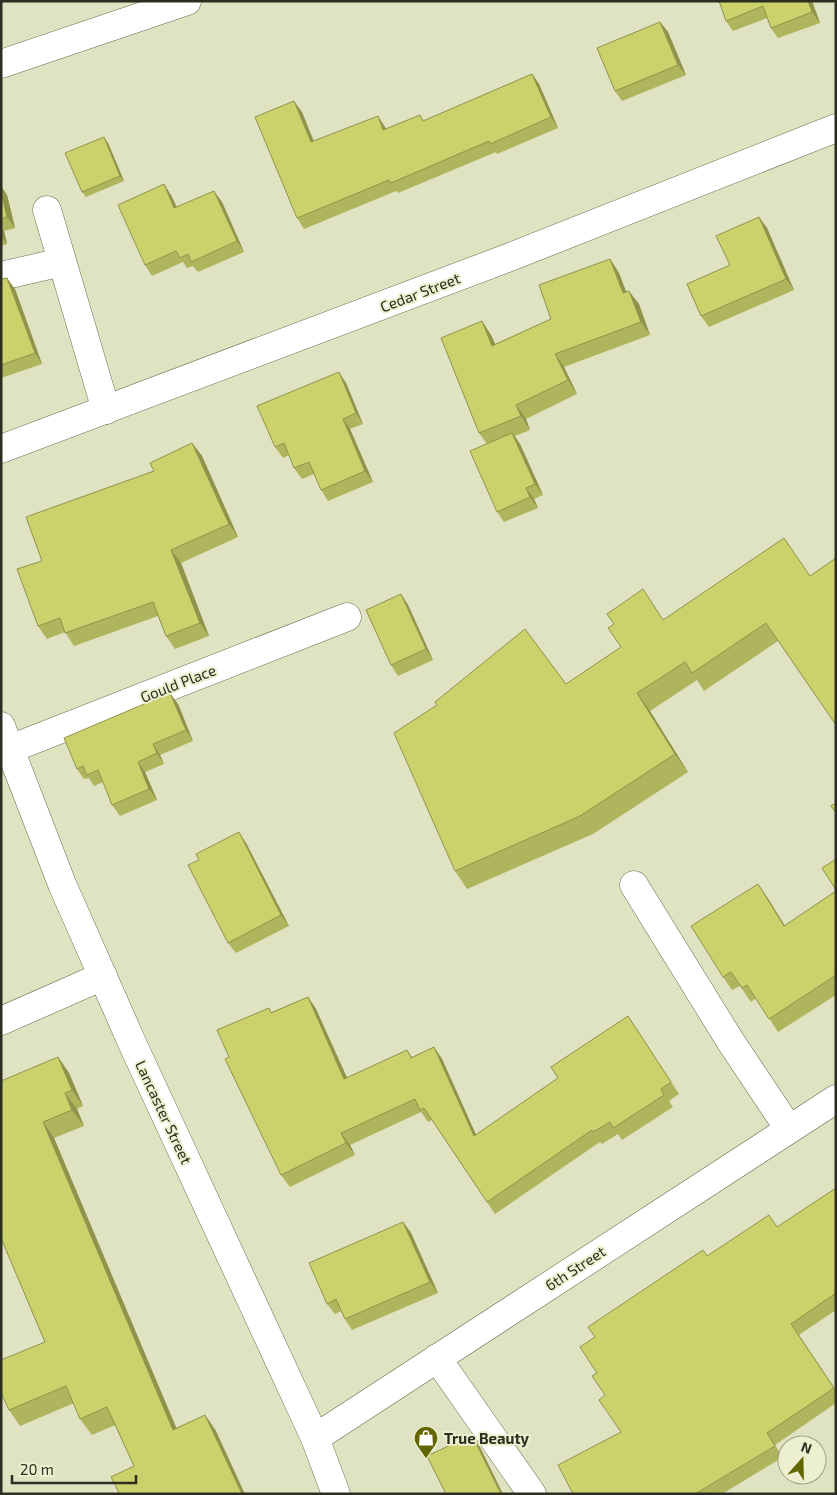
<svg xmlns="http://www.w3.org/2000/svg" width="837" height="1495" font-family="'Exo 2',sans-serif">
	<rect width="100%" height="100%" fill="#dfe3c2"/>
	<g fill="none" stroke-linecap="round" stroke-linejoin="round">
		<defs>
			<g id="minor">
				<polyline points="1,64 187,1"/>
				<polyline points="47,210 106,410"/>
				<polyline points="1,276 62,262"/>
				<polyline points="1,449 505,259 836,128"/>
				<polyline points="10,749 347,617"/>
				<polyline points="634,885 729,1039 789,1129"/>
				<polyline points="1,1021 103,976"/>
				<polyline points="437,1358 532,1494"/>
				<polyline points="315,1438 836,1099"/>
			</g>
			<polyline id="major" points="1,726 62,884 133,1045 315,1438 336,1494"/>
		</defs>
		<!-- minor casing -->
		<use href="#minor" stroke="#696c4e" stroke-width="29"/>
		<!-- major casing -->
		<use href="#major" stroke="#696c4e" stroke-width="29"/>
		<!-- minor -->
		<use href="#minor" stroke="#fff" stroke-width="28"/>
		<!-- major -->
		<use href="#major" stroke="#fff" stroke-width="28"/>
	</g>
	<!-- wall -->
	<g fill="#afb55c">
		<polygon points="719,1 812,1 820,23 778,38 771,28 767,18 733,31 726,21"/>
		<polygon points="660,22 668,32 686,75 622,101 615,91"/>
		<polygon points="532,74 539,84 558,128 497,154 496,152 398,193 396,191 304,229 297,218 302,112 314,141 385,127 386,129 424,121"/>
		<polygon points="108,143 124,181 86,197 82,192"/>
		<polygon points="1,186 7,195 15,228 4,231 7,244 1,246"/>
		<polygon points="171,195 177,207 222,202 244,252 198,272 193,266 187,268 183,262 152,276 145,265"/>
		<polygon points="759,217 767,228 794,290 709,327 701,316 730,265"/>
		<polygon points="610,259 619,273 626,292 639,304 650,335 564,367 577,394 526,419 530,430 515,436 520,444 543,495 534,499 538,508 504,522 497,512 487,444 479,433 482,321 491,335 495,344 551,319"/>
		<polygon points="1,279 15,289 42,364 1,378"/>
		<polygon points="346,383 363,424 350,429 373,482 328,501 321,490 314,474 302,479 294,468 289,455 283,458 275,447"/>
		<polygon points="192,443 202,456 238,537 181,563 209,636 175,649 166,636 158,616 74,646 65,632 47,639 38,626 42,561 154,471"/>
		<polygon points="836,558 836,725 778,641 704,691 697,680 650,711 688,772 593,834 467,889 455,871 437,705 566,684 664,620 810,576"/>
		<polygon points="401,594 408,605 433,660 398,676 391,665"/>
		<polygon points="178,704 193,741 160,755 164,764 145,772 157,800 120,816 112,805 103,782 94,786 89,778 84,779 77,769"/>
		<polygon points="246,843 289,926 236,953 228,943 199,860"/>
		<polygon points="836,891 836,995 778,1032 756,998 751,1002 740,986 732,990 723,977 767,897 785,926"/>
		<polygon points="308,997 316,1009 347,1078 407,1050 412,1057 434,1047 442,1059 476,1135 558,1078 628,1016 679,1094 669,1101 673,1107 622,1140 618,1134 602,1144 600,1142 495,1214 432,1120 428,1122 421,1112 350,1145 355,1155 290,1187 281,1175 229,1057 272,1012"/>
		<polygon points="58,1057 69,1073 83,1106 77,1109 84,1126 54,1138 176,1428 205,1415 216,1431 119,1493 134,1466 115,1425 92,1435 80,1419 74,1403 20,1426 9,1410 45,1342 1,1238"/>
		<polygon points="836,1188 836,1310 799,1335 836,1390 836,1403 775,1445 783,1457 722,1494 573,1494 621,1432 597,1373 595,1337 707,1256 778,1227"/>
		<polygon points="403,1222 411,1233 438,1293 352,1330 345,1319 341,1311 335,1314 327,1304"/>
	</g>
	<!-- shaded-wall -->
	<g fill="#8f934b">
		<polygon points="808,1 812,1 820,23 812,12"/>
		<polygon points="660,22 668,32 686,75 678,65"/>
		<polygon points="532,74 539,84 558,128 551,117"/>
		<polygon points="294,101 302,112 318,153 311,142"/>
		<polygon points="378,116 385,127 391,141 383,130"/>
		<polygon points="104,137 108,143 124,181 120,176"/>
		<polygon points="164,184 171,195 182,219 174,208"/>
		<polygon points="1,186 7,195 15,228 7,217 1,191"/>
		<polygon points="214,191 222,202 244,252 237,241"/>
		<polygon points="759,217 767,228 794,290 786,279"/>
		<polygon points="1,227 4,231 7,244 1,236"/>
		<polygon points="610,259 619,273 632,307 623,293"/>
		<polygon points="7,278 15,289 42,364 35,353"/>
		<polygon points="629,291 639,304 650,335 641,322"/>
		<polygon points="482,321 491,335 502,359 492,346"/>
		<polygon points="555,354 564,367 577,394 568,380"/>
		<polygon points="339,372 346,383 363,424 356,413"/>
		<polygon points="516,405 526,419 530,430 521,416"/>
		<polygon points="343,419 350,429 373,482 365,471"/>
		<polygon points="512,433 520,444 543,495 535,484"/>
		<polygon points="192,443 202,456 238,537 229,524"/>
		<polygon points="526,488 534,499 538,508 530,497"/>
		<polygon points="171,550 181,563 209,636 200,623"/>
		<polygon points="401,594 408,605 433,660 426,649"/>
		<polygon points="170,693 178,704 193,741 186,730"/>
		<polygon points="637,693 650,711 688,772 675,754"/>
		<polygon points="153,744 160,755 164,764 157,753"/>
		<polygon points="138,762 145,772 157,800 149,789"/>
		<polygon points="239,832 246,843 289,926 281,915"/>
		<polygon points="758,884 767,897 793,939 784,926"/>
		<polygon points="308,997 316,1009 353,1091 344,1079"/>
		<polygon points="434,1047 442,1059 482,1148 474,1136"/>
		<polygon points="58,1057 69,1073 83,1106 72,1090"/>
		<polygon points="65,1093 77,1109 84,1126 72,1110"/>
		<polygon points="43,1122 54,1138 184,1446 173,1430"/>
		<polygon points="341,1133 350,1145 355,1155 346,1143"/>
		<polygon points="403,1222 411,1233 438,1293 430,1282"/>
		<polygon points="205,1415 216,1431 245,1494 242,1494"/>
		<polygon points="472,1435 479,1445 503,1494 501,1494"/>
	</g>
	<!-- building -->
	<g fill="#ccd26b" stroke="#8f934b">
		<polygon points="719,1 808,1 812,12 771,28 763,6 726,21"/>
		<polygon points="660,22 678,65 615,91 597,48"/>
		<polygon points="532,74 551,117 490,144 489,141 391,183 389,180 297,218 255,117 294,101 311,142 378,116 383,130 420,115 423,121"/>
		<polygon points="104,137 120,176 82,192 65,153"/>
		<polygon points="164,184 174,208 214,191 237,241 191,262 188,254 180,258 176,251 145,265 118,205"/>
		<polygon points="1,191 7,217 1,219"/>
		<polygon points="759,217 786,279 701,316 687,284 730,265 716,236"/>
		<polygon points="610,259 623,293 629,291 641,322 555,354 568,380 516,405 521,416 479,433 441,338 482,321 492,346 551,319 539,285"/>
		<polygon points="7,278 35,353 1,365 1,279"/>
		<polygon points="339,372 356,413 343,419 365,471 321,490 309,462 294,468 284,443 275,447 257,406"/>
		<polygon points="512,433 535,484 526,488 530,497 497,512 470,451"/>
		<polygon points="192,443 229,524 171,550 200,623 166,636 153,602 65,633 60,618 38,626 17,569 42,561 26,517 154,471 150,463"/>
		<polygon points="784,538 810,576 836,558 836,614 835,615 836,616 836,725 766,623 692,673 685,662 637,693 675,754 580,816 455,871 394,733 437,705 435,702 525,629 566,684 621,647 608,628 614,624 607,614 643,589 663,620"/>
		<polygon points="401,594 426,649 391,665 366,610"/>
		<polygon points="170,693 186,730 153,744 157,753 138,762 149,789 112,805 98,770 87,775 83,766 77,769 64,738"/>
		<polygon points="836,803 836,813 831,806"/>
		<polygon points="239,832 281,915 228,943 188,865 199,860 196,854"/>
		<polygon points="836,859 836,890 822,868"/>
		<polygon points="758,884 784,926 836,891 836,975 769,1019 747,985 742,988 731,972 723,977 691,926"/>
		<polygon points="308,997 344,1079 407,1050 411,1058 434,1047 474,1136 558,1078 551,1067 628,1016 671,1082 661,1089 664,1095 613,1128 610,1122 593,1132 592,1130 487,1202 424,1108 420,1110 415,1099 341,1133 346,1143 281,1175 225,1059 229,1057 217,1030 269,1008 271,1013"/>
		<polygon points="58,1057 72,1090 65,1093 72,1110 43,1122 173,1430 205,1415 242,1494 117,1494 119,1493 111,1477 134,1466 107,1407 80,1419 66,1386 9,1410 1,1393 1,1360 45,1342 1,1238 1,1081"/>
		<polygon points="836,1188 836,1293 791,1324 834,1388 767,1433 775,1446 695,1494 573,1494 558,1465 621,1432 599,1400 605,1395 592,1376 597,1373 580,1347 595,1337 588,1327 703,1250 707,1256 769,1215 777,1227"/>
		<polygon points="403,1222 430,1282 345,1319 336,1299 327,1304 309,1263"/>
		<polygon points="472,1435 501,1494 446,1494 427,1456"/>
	</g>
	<!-- icons -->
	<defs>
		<symbol id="shop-pin" viewBox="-11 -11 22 30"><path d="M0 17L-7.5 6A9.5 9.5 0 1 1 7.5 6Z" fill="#626500" stroke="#edf0cf"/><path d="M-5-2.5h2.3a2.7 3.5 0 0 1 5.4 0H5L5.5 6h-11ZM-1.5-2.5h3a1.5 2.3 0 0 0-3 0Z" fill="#fff"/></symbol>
	</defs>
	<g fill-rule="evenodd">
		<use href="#shop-pin" x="412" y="1424" width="28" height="38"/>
	</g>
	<g text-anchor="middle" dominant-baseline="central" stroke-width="4" stroke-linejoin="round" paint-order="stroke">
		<!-- street labels -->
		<g font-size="15" fill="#2d2e21" stroke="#edf0cf">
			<text transform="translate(420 292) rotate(-21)">Cedar Street</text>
			<text transform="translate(178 683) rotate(-21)">Gould Place</text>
			<text transform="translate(164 1112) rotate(65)">Lancaster Street</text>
			<text transform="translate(575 1268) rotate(-33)">6th Street</text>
		</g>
		<!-- poi labels -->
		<g font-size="15" font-weight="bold" fill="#2d2e21" stroke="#edf0cf" text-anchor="start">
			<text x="444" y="1438">True Beauty</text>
		</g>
	</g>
	<!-- border -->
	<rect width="837" height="1495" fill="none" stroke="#2d2e21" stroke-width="5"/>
	<!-- north arrow -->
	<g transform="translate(802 1460) rotate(20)"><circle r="24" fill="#edf0cf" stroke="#a0a289"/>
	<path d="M0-4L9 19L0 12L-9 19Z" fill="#626500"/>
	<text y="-8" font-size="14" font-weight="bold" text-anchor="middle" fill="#2d2e21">N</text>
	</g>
	<!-- scale -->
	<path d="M12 1475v8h124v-8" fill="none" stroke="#2d2e21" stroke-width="2.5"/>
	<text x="20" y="1475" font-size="15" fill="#2d2e21" stroke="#edf0cf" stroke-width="4" paint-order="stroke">20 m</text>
</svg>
